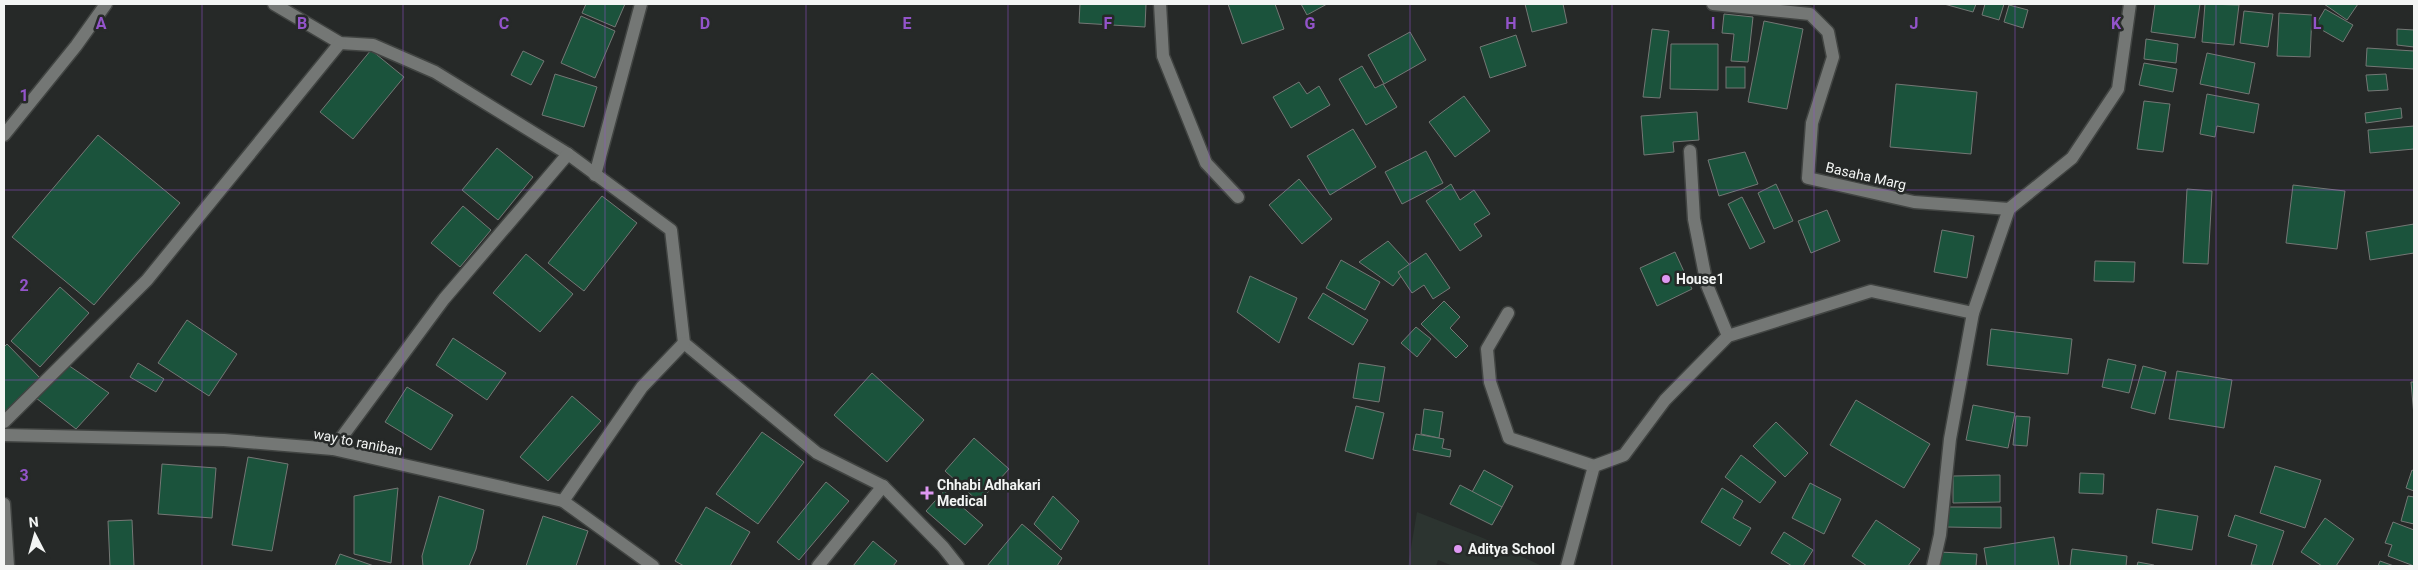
<svg xmlns="http://www.w3.org/2000/svg" width="2418" height="570" font-family="Roboto,sans-serif">
	<rect width="100%" height="100%" fill="#262928"/>
	<!-- built -->
	<polygon fill="#2c3430" points="1417,512 1483,538 1542,566 1453,566 1438,560 1436,566 1408,566"/>
	<!-- building -->
	<g fill="#1b533c" stroke="#747775">
		<polygon points="586,4 625,4 615,27 582,13"/>
		<polygon points="1080,4 1146,4 1145,27 1079,23"/>
		<polygon points="1228,4 1275,4 1284,29 1242,44"/>
		<polygon points="1301,4 1327,4 1307,15"/>
		<polygon points="1525,4 1563,4 1567,23 1532,32"/>
		<polygon points="1944,4 1976,4 1973,12"/>
		<polygon points="1985,4 2004,4 1999,20 1982,15"/>
		<polygon points="2155,4 2200,4 2195,38 2151,32"/>
		<polygon points="2205,4 2239,5 2234,45 2202,42"/>
		<polygon points="2324,4 2358,4 2347,20"/>
		<polygon points="2009,5 2028,10 2023,28 2004,22"/>
		<polygon points="2325,9 2353,25 2343,42 2315,26"/>
		<polygon points="2244,11 2273,14 2268,47 2240,43"/>
		<polygon points="2279,13 2312,15 2310,57 2277,56"/>
		<polygon points="1724,14 1753,17 1748,62 1731,61 1734,34 1722,33"/>
		<polygon points="581,16 615,31 595,78 561,63"/>
		<polygon points="1764,21 1803,29 1787,109 1748,102"/>
		<polygon points="1652,29 1669,31 1660,98 1643,97"/>
		<polygon points="2397,29 2414,30 2414,47 2397,45"/>
		<polygon points="1410,32 1426,60 1384,84 1368,55"/>
		<polygon points="1516,35 1526,66 1490,78 1480,47"/>
		<polygon points="2146,39 2178,44 2176,63 2144,59"/>
		<polygon points="1671,44 1718,44 1718,90 1670,89"/>
		<polygon points="2367,48 2414,51 2414,69 2366,66"/>
		<polygon points="371,50 404,77 353,139 320,112"/>
		<polygon points="523,51 544,61 531,85 511,75"/>
		<polygon points="2207,53 2255,63 2249,94 2200,84"/>
		<polygon points="2144,63 2177,69 2173,92 2139,85"/>
		<polygon points="1362,66 1375,88 1383,84 1397,107 1366,125 1339,79"/>
		<rect x="1726" y="67" width="19" height="21"/>
		<polygon points="555,74 597,87 584,127 542,115"/>
		<polygon points="2386,74 2388,90 2368,91 2366,75"/>
		<polygon points="1299,82 1307,94 1319,86 1330,105 1291,128 1273,97"/>
		<polygon points="1896,84 1977,92 1971,154 1890,147"/>
		<polygon points="2207,94 2259,104 2254,133 2217,126 2215,137 2200,134"/>
		<polygon points="1464,96 1490,131 1455,157 1429,122"/>
		<polygon points="2144,101 2170,104 2163,152 2137,149"/>
		<polygon points="2401,108 2402,118 2366,123 2365,113"/>
		<polygon points="1697,112 1699,140 1673,142 1674,152 1644,155 1641,116"/>
		<polygon points="2414,126 2414,149 2370,153 2368,130"/>
		<polygon points="1353,129 1376,167 1330,195 1307,156"/>
		<polygon points="98,135 180,203 94,305 12,237"/>
		<polygon points="497,148 533,177 498,220 462,190"/>
		<polygon points="1426,151 1443,183 1402,204 1385,172"/>
		<polygon points="1745,152 1758,184 1719,196 1708,160"/>
		<polygon points="1299,179 1332,219 1302,244 1269,205"/>
		<polygon points="1451,184 1460,200 1474,190 1490,214 1474,224 1482,236 1460,251 1426,201"/>
		<polygon points="1776,184 1793,221 1774,229 1758,193"/>
		<polygon points="2293,185 2345,191 2337,249 2286,243"/>
		<polygon points="2187,189 2212,191 2208,264 2183,263"/>
		<polygon points="602,196 637,223 584,291 548,263"/>
		<polygon points="1742,197 1765,242 1750,249 1728,204"/>
		<polygon points="463,206 491,230 460,267 431,243"/>
		<polygon points="1827,210 1840,241 1811,253 1798,221"/>
		<polygon points="2414,224 2414,253 2370,260 2366,232"/>
		<polygon points="1942,230 1974,236 1967,278 1934,272"/>
		<polygon points="1388,241 1410,265 1393,286 1359,262"/>
		<polygon points="1675,252 1692,289 1657,306 1640,268"/>
		<polygon points="1426,253 1450,288 1433,299 1424,285 1412,293 1398,272"/>
		<polygon points="526,254 573,294 540,332 493,293"/>
		<polygon points="1341,260 1380,282 1365,310 1326,288"/>
		<polygon points="2095,261 2135,262 2134,282 2094,281"/>
		<polygon points="1250,276 1297,298 1279,343 1237,312"/>
		<polygon points="60,287 89,313 40,367 11,341"/>
		<polygon points="1323,293 1368,320 1353,345 1308,318"/>
		<polygon points="1444,301 1460,317 1450,328 1468,346 1456,358 1421,324"/>
		<polygon points="187,320 237,354 209,396 158,363"/>
		<polygon points="1416,327 1431,339 1417,357 1401,343"/>
		<polygon points="1991,329 2072,339 2068,374 1987,365"/>
		<polygon points="453,338 506,373 487,400 436,365"/>
		<polygon points="7,344 41,379 4,416 4,347"/>
		<polygon points="2108,359 2136,365 2129,393 2102,387"/>
		<polygon points="138,363 164,379 156,392 130,377"/>
		<polygon points="1359,363 1385,367 1379,402 1353,398"/>
		<polygon points="68,365 109,393 76,429 36,398"/>
		<polygon points="2143,366 2166,372 2155,414 2131,408"/>
		<polygon points="2177,371 2232,380 2224,428 2169,419"/>
		<polygon points="872,373 924,420 887,462 834,415"/>
		<polygon points="2411,382 2414,382 2414,416"/>
		<polygon points="407,387 453,415 431,450 385,422"/>
		<polygon points="572,396 601,421 548,481 520,457"/>
		<polygon points="1856,400 1930,444 1904,488 1830,445"/>
		<polygon points="1973,405 2015,413 2008,448 1966,440"/>
		<polygon points="1356,406 1384,413 1373,459 1345,451"/>
		<polygon points="1424,409 1443,412 1439,438 1421,434"/>
		<polygon points="2016,416 2030,417 2027,446 2013,445"/>
		<polygon points="1776,422 1808,453 1785,477 1753,446"/>
		<polygon points="762,432 804,462 758,524 716,494"/>
		<polygon points="1416,434 1444,439 1442,448 1451,450 1450,457 1413,450"/>
		<polygon points="974,438 1009,469 979,502 945,471"/>
		<polygon points="1741,455 1776,482 1760,503 1725,477"/>
		<polygon points="248,457 288,464 272,551 232,545"/>
		<polygon points="162,464 216,468 212,518 158,514"/>
		<polygon points="2275,466 2321,480 2305,528 2260,513"/>
		<polygon points="1484,470 1513,486 1502,507 1472,492"/>
		<polygon points="2412,470 2414,471 2414,491 2406,488"/>
		<polygon points="2080,473 2104,474 2103,494 2079,493"/>
		<polygon points="2000,475 2000,502 1953,503 1953,476"/>
		<polygon points="826,482 849,501 799,560 777,542"/>
		<polygon points="1810,483 1841,499 1824,534 1792,518"/>
		<polygon points="1460,485 1502,507 1492,525 1450,504"/>
		<polygon points="398,488 391,563 354,554 354,496"/>
		<polygon points="1722,488 1743,501 1733,518 1751,528 1740,546 1701,522"/>
		<polygon points="944,491 983,525 965,545 926,511"/>
		<polygon points="439,496 484,510 476,549 469,566 423,566 422,556"/>
		<polygon points="1053,496 1079,521 1061,550 1034,524"/>
		<polygon points="2408,496 2414,497 2414,524 2401,521"/>
		<polygon points="706,507 750,532 730,566 684,566 675,561"/>
		<polygon points="1947,507 2001,507 2001,528 1946,527"/>
		<polygon points="2157,509 2198,516 2192,550 2152,543"/>
		<polygon points="2235,515 2284,531 2272,566 2251,565 2257,545 2228,536"/>
		<polygon points="543,516 588,531 576,566 526,566"/>
		<polygon points="2325,518 2354,539 2336,566 2322,566 2301,552"/>
		<polygon points="132,520 134,566 110,566 108,521"/>
		<polygon points="1876,520 1920,549 1908,566 1867,566 1852,556"/>
		<polygon points="2393,522 2414,530 2414,566 2388,556 2392,545 2385,543"/>
		<polygon points="1022,524 1062,558 1057,566 987,566"/>
		<polygon points="1784,532 1813,550 1803,566 1792,566 1771,553"/>
		<polygon points="2054,537 2059,566 1987,566 1984,548"/>
		<polygon points="873,541 897,561 893,566 853,566"/>
		<polygon points="2072,549 2127,556 2126,566 2070,566"/>
		<polygon points="1940,552 1977,554 1976,566 1939,566"/>
		<polygon points="340,554 374,566 335,566"/>
		<polygon points="2380,561 2394,566 2378,566"/>
		<polygon points="2138,562 2154,565 2154,566 2137,566"/>
	</g>
	<g fill="none" stroke-linecap="round" stroke-linejoin="round">
		<defs>
			<g id="minor">
				<polyline points="274,4 340,43 373,45 435,72 568,154 671,230 684,343 817,453 883,486 943,547 958,566"/>
				<polyline points="1160,4 1163,56 1206,163 1238,197"/>
				<polyline points="1713,4 1810,14 1828,32 1833,57 1812,123 1808,178 1914,202 2009,209"/>
				<polyline points="4,135 76,46 106,4"/>
				<polyline points="1690,151 1694,219 1707,285 1728,336"/>
				<polyline points="595,175 641,4"/>
				<polyline points="1508,313 1487,349 1490,382 1509,438 1594,466 1567,566"/>
				<polyline points="4,422 147,280 340,43"/>
				<polyline points="4,435 224,440 333,449 563,501 653,566"/>
				<polyline points="333,449 444,299 568,154"/>
				<polyline points="1594,466 1624,455 1665,400 1728,336 1871,291 1973,313"/>
				<polyline points="563,501 642,387 684,343"/>
				<polyline points="4,504 8,566"/>
				<polyline points="818,566 883,486"/>
				<polyline points="1933,566 1940,535 1950,439 1973,313 2009,209 2072,158 2118,89 2130,4"/>
			</g>
		</defs>
		<!-- minor casing -->
		<use href="#minor" stroke="#414442" stroke-width="15"/>
		<!-- minor -->
		<use href="#minor" stroke="#747775" stroke-width="12"/>
	</g>
	<!-- grid -->
	<path fill="none" stroke="#9354ca" stroke-width="1" stroke-opacity="0.55" d="M202,4V566M403,4V566M605,4V566M806,4V566M1008,4V566M1209,4V566M1410,4V566M1612,4V566M1814,4V566M2015,4V566M2216,4V566M4,190H2414M4,380H2414"/>
	<!-- markers -->
	<g fill="#de98f2" stroke="#262928" stroke-width="2">
		<circle cx="1666" cy="279" r="5"/>
		<path d="M924.5 485.5h5v5h5v5h-5v5h-5v-5h-5v-5h5z"/>
		<circle cx="1458" cy="549" r="5"/>
	</g>
	<g text-anchor="middle" dominant-baseline="central" stroke-width="5" stroke-linejoin="round" paint-order="stroke">
		<!-- street labels -->
		<g font-size="14" fill="#f3f5f4" stroke="#262928">
			<text transform="translate(1866 176) rotate(13)">Basaha Marg</text>
			<text transform="translate(358 442) rotate(11)">way to raniban</text>
		</g>
		<!-- poi labels -->
		<g font-size="14" font-weight="bold" fill="#f3f5f4" stroke="#262928" text-anchor="start">
			<text x="1676" y="279">House1</text>
			<text x="937" y="485">Chhabi Adhakari<tspan x="937" dy="16">Medical</tspan></text>
			<text x="1468" y="549">Aditya School</text>
		</g>
	</g>
	<g font-size="16" text-anchor="middle" font-weight="bold" fill="#9354ca" stroke="#262928" stroke-width="5" stroke-linejoin="round" paint-order="stroke">
		<text x="101" y="29">A</text>
		<text x="302" y="29">B</text>
		<text x="504" y="29">C</text>
		<text x="705" y="29">D</text>
		<text x="907" y="29">E</text>
		<text x="1108" y="29">F</text>
		<text x="1310" y="29">G</text>
		<text x="1511" y="29">H</text>
		<text x="1713" y="29">I</text>
		<text x="1914" y="29">J</text>
		<text x="2116" y="29">K</text>
		<text x="2317" y="29">L</text>
		<text x="24" y="101">1</text>
		<text x="24" y="291">2</text>
		<text x="24" y="481">3</text>
	</g>
	<!-- border -->
	<rect width="2418" height="570" fill="none" stroke="#f3f5f4" stroke-width="10"/>
	<!-- north arrow -->
	<g transform="translate(35 535) rotate(354)" stroke="#262928" stroke-width="4" paint-order="stroke">
	<path d="M0-4L9 19L0 12L-9 19Z" fill="#f3f5f4"/>
	<text y="-8" font-size="14" font-weight="bold" text-anchor="middle" fill="#f3f5f4">N</text>
	</g>
</svg>
